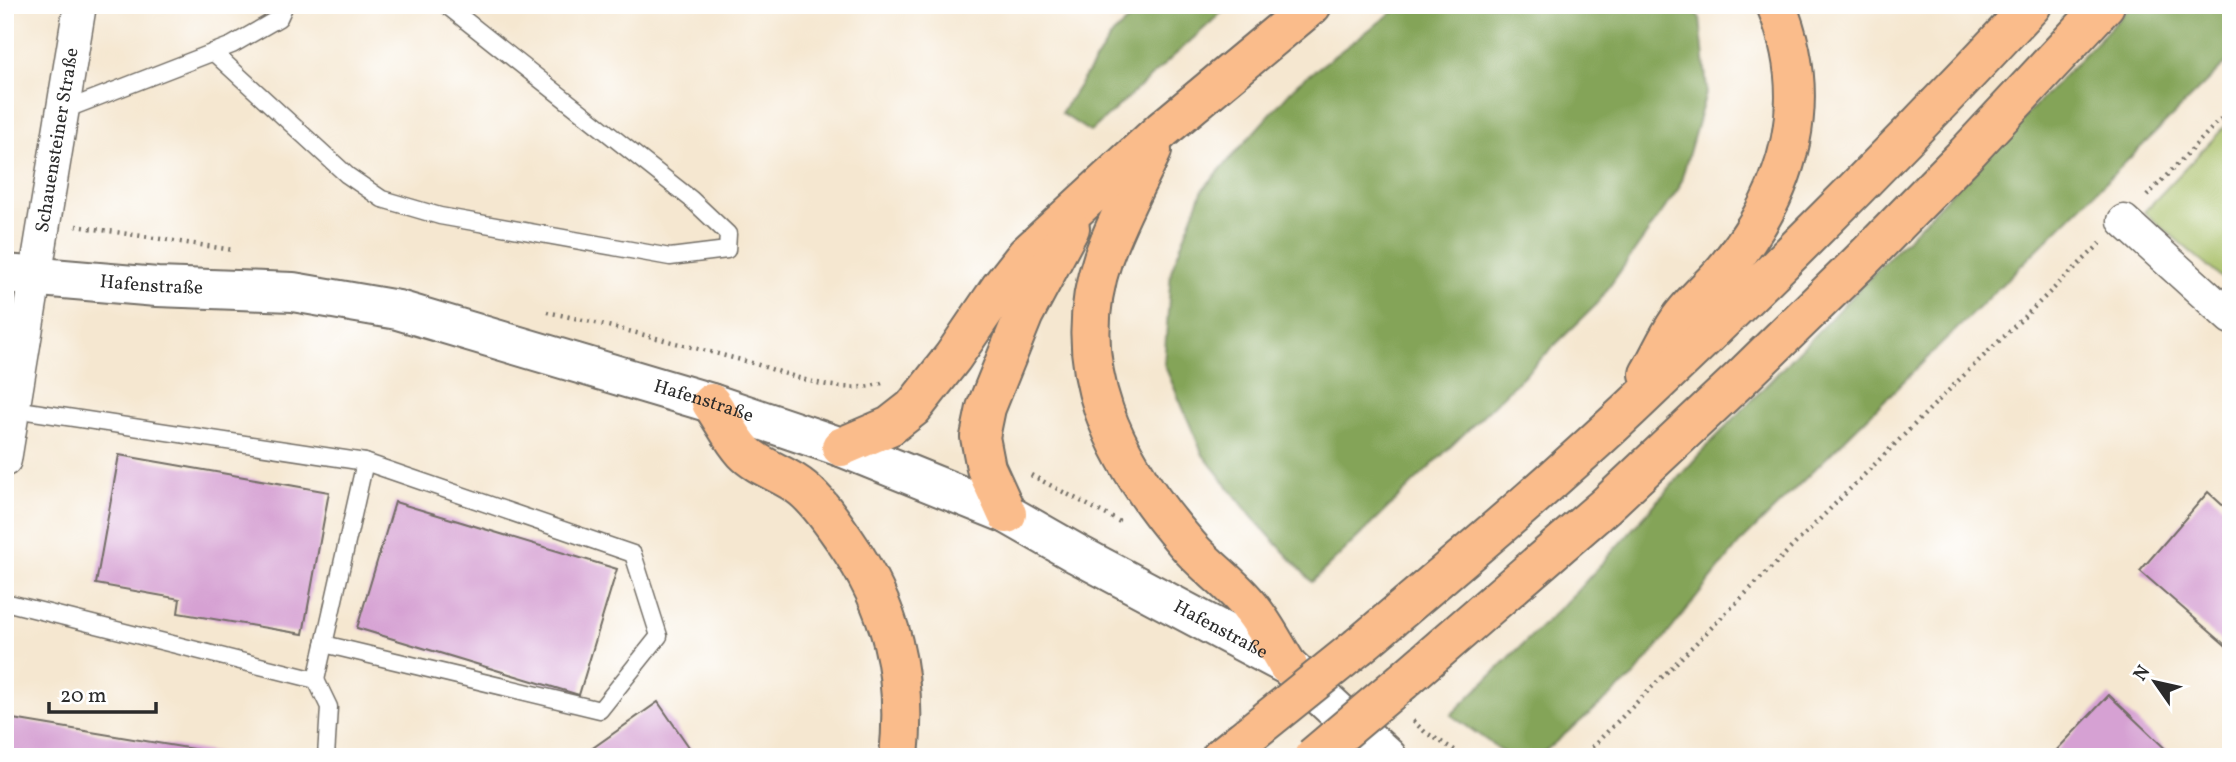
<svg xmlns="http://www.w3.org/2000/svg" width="2236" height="762" font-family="Vollkorn,serif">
	<rect width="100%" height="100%" fill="#fff"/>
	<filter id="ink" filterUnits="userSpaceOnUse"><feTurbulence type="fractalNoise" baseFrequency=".0143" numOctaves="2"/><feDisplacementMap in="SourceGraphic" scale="14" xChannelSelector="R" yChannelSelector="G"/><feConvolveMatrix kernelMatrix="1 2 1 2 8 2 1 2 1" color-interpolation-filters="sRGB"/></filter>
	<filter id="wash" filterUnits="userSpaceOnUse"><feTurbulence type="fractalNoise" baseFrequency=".00686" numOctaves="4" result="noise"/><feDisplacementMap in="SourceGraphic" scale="28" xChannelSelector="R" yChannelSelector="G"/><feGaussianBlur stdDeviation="1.57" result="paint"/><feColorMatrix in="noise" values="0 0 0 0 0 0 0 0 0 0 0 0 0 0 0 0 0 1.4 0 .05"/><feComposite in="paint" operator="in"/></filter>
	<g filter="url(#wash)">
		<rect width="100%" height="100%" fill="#f5e7d0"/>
		<!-- green -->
		<polygon fill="#a6bd63" stroke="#687447" stroke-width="2" points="2231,120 2231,286 2144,212"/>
		<!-- forest -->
		<g fill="#84a459" stroke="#586842" stroke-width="2">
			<polygon points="1146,5 1230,5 1090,132 1061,113 1113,34"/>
			<polygon points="1406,5 1686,5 1700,18 1707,90 1679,188 1597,304 1312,582 1253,518 1203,455 1164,364 1171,271 1203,189 1298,83 1394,11"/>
			<polygon points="2132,5 2231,5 2231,58 1739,544 1635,675 1538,757 1510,757 1451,715 1577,591 1697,457"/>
		</g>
		<g id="blocks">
			<!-- building -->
			<g fill="#d6a1d3">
				<polygon points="119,455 329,492 303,634 178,613 180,599 96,584"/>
				<polygon points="2208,492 2231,513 2231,650 2140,571"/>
				<polygon points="395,502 617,569 579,695 357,628"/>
				<polygon points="2109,695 2174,757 2050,757"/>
				<polygon points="658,702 696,757 580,757"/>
				<polygon points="13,719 230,755 230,757 6,757"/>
			</g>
		</g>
	</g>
	<g filter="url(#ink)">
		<use href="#blocks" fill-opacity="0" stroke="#726d65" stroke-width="2"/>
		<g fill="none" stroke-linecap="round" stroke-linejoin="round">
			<defs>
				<g id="service">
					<polyline points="213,52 347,175 382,199 440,216 670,257 727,250 728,234 691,199 446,5"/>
					<polyline points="62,111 232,45 279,18 285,5"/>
					<polyline points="5,602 316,680 365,462 14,409"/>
					<polyline points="324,644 600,710 659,636 633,554 365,462"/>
					<polyline points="316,680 329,707 326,757"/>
				</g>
				<g id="minor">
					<polyline points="2124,221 2231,318"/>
					<path id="s1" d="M5,460L80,5"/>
				</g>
				<g id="tertiary">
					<path id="s2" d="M5,274L157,287L293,292L398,310L711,403L841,447L1007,514L1077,554L1288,666L1387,757"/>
				</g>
				<g id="trunk">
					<path d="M1152,151C1135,186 1116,221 1103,258C1066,368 1115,461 1187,544C1206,567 1233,584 1251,608C1265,625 1276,647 1288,666"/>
					<path d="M1649,374C1659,357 1667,338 1678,322C1692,301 1713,285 1728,266C1791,188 1815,99 1776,5"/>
					<path d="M711,403C722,418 731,438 744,452C759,468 786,474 803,489C819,502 832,522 844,539C892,608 908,673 899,757"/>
					<polyline points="841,447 890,426 913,408 953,357 1000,288 1026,255 1162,130 1312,5"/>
					<polyline points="1007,514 986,468 980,437 986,408 1024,314 1070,228"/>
					<path d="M1359,646C1451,568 1543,491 1630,409C1768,279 1903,144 2032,5"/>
					<polyline points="1403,681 1605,506 1740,379 1860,262 1966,154 2105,5"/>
					<polyline points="1221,757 1241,741"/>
				</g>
			</defs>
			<!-- service casing -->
			<use href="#service" stroke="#726d65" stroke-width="19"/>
			<!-- minor casing -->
			<use href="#minor" stroke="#726d65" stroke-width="35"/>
			<!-- tertiary casing -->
			<use href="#tertiary" stroke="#726d65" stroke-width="42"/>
			<!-- trunk casing -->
			<use href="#trunk" stroke="#726d65" stroke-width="42"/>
			<!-- path -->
			<g stroke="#726d65" stroke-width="4.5" stroke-dasharray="2 5" stroke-linecap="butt">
				<polyline points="2147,196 2231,108"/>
				<polyline points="76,226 233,250"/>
				<path d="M547,312C612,326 676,343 741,360C785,371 835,398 882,383"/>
				<polyline points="1031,475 1122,523"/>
				<polyline points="1413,721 1425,732 1466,757"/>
				<polyline points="1582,757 1968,371 2102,242"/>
			</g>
			<!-- service -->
			<use href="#service" stroke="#fff" stroke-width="16"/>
			<!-- minor -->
			<use href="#minor" stroke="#fff" stroke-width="32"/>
			<!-- tertiary -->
			<use href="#tertiary" stroke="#fff" stroke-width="38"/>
			<!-- trunk -->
			<use href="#trunk" stroke="#fabc8b" stroke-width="38"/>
			<defs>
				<g id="trunk-bridge">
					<polyline points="1241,741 1359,646"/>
					<polyline points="1313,757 1403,681"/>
				</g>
			</defs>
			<!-- trunk-bridge casing -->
			<use href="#trunk-bridge" stroke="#726d65" stroke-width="42" stroke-linecap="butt"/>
			<!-- trunk-bridge -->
			<use href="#trunk-bridge" stroke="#fabc8b" stroke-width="38"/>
		</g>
	</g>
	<g text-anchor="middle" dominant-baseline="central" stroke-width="6" stroke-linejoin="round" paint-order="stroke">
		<!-- street labels -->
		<g font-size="19" fill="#2b2b2b" stroke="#fff">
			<text stroke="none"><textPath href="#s1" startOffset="324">Schauensteiner Straße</textPath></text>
			<text stroke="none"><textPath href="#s2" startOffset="147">Hafenstraße</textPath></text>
			<text stroke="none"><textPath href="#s2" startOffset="714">Hafenstraße</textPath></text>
			<text stroke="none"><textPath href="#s2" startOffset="1281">Hafenstraße</textPath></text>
		</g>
	</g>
	<!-- margin -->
	<rect width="2236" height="762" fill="none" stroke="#fff" stroke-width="28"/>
	<!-- north arrow -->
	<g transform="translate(2155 682) rotate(304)" stroke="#ffffff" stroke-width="5" paint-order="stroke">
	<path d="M0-5L12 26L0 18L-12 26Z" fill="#2b2b2b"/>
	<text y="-10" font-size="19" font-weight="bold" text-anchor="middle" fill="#2b2b2b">N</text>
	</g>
	<!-- scale -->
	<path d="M49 702v10h107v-10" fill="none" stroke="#2b2b2b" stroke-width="3.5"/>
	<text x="60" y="702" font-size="21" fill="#2b2b2b" stroke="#ffffff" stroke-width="5" paint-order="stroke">20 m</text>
</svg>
